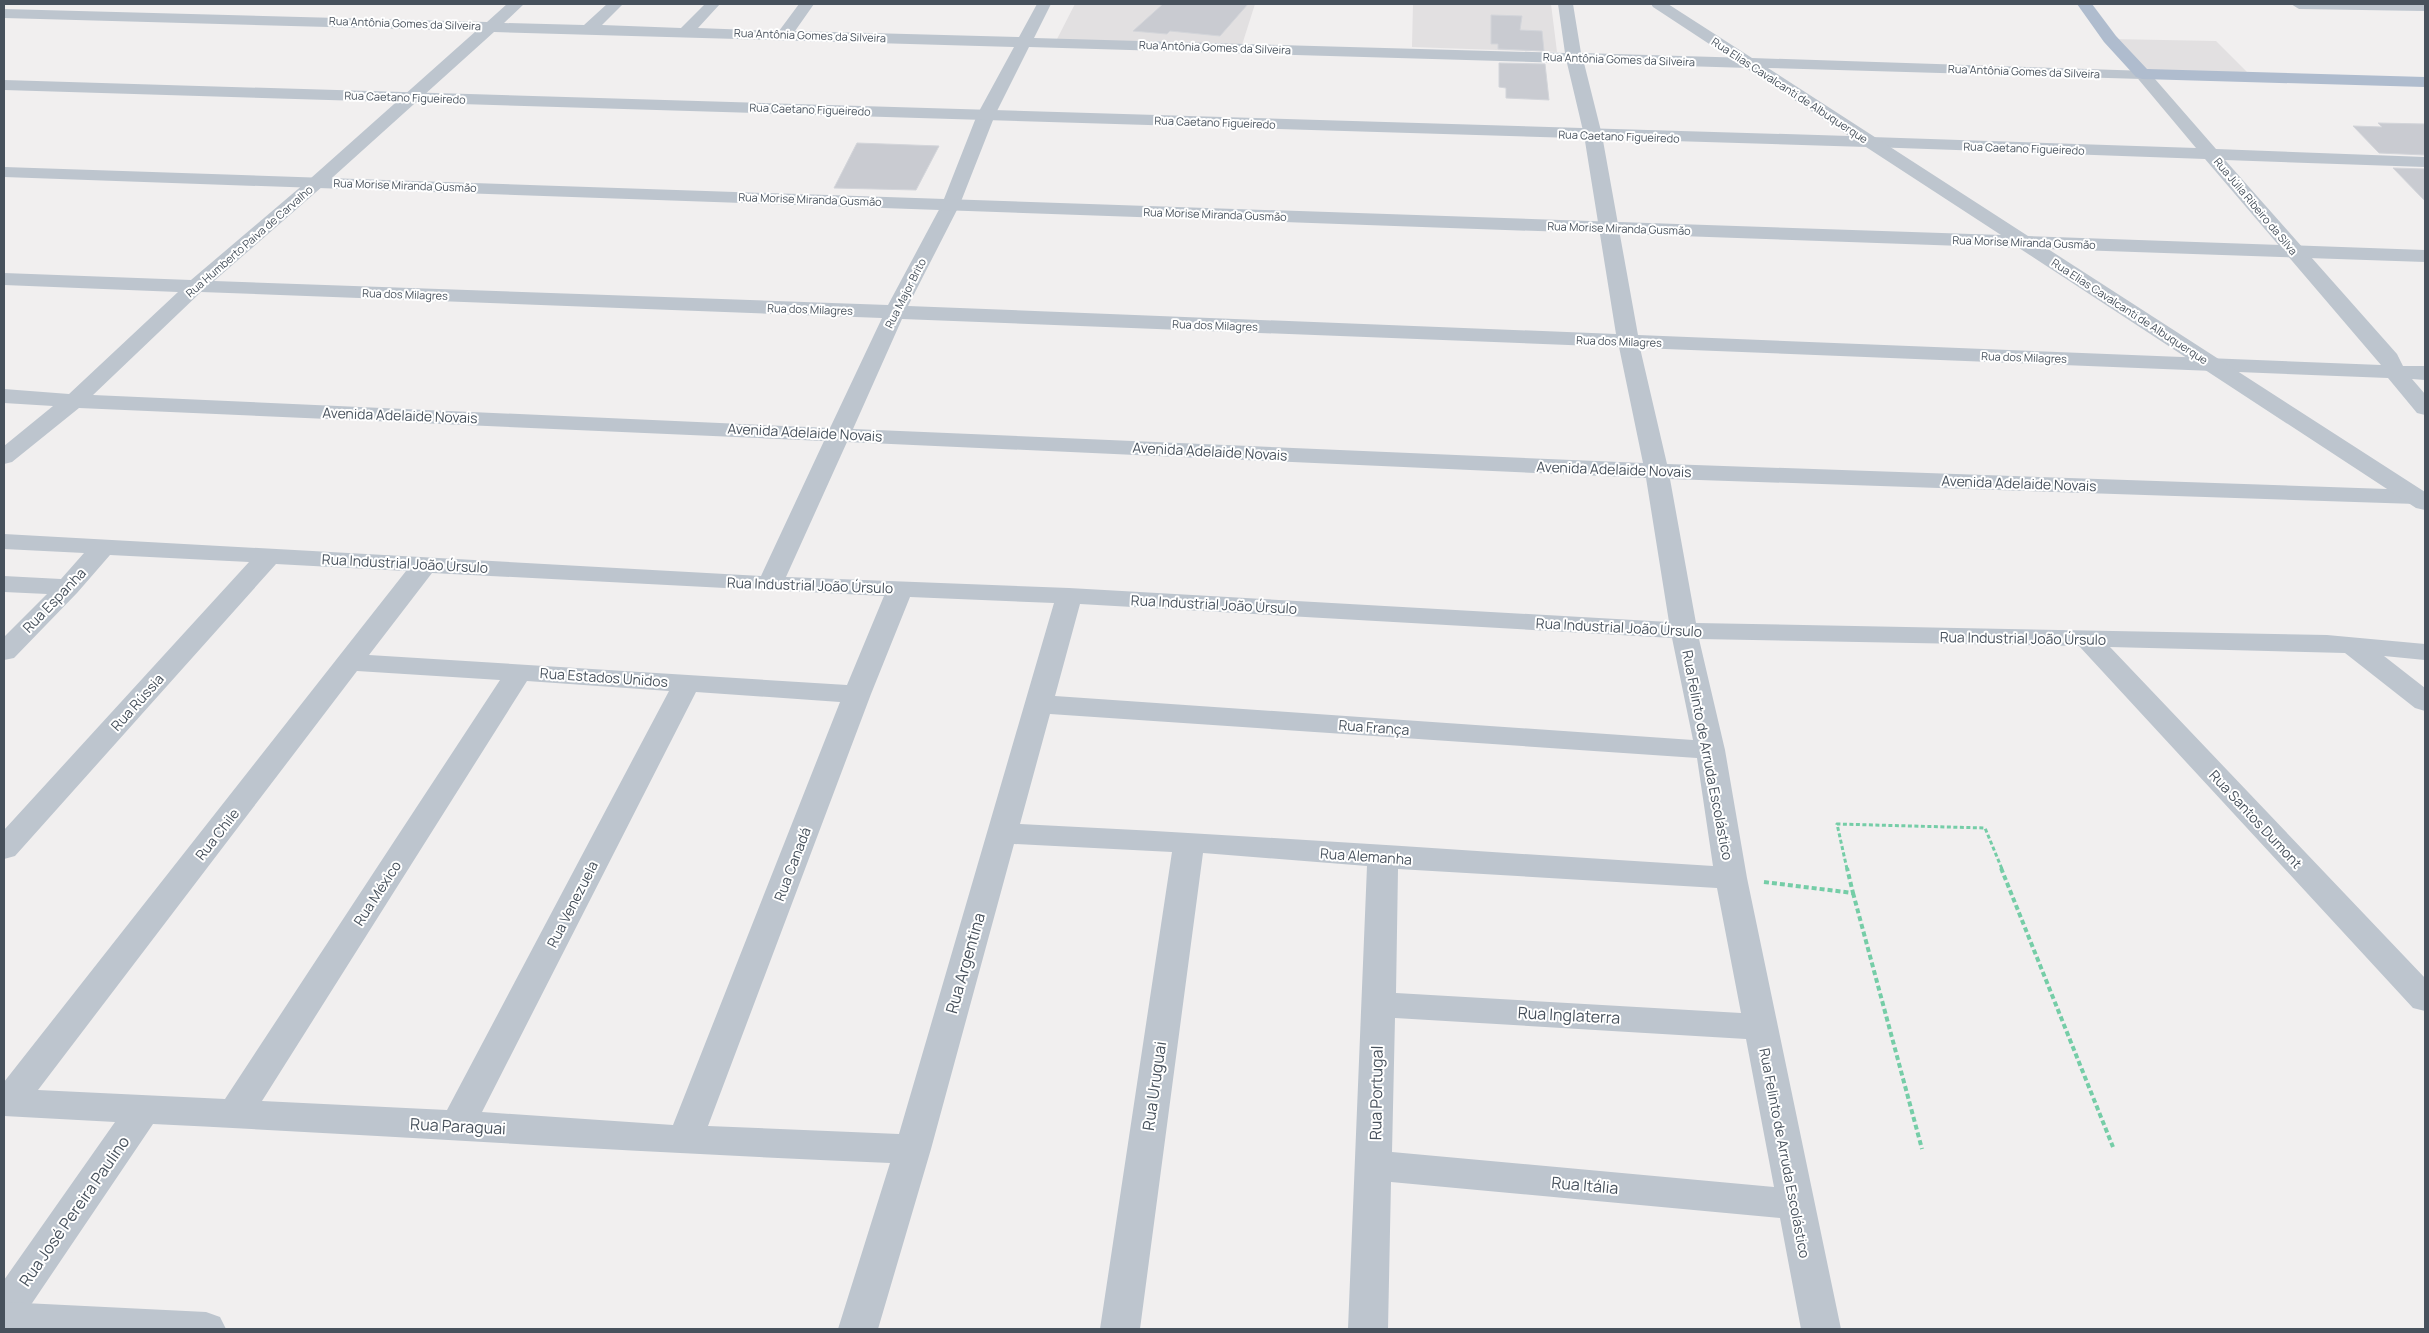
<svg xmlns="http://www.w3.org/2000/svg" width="2429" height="1333" font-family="Manrope,sans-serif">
	<rect width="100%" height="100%" fill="#f1efef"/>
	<!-- education -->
	<g fill="#e2e0e1">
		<polygon points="1075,4 1255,4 1241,48 1056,41"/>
		<polygon points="1413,4 1551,4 1557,52 1412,47"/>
		<polygon points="2111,39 2216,41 2251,76 2139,73"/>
	</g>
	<!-- building -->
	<g fill="#c9cbd1" stroke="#d3d5da">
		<polygon points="1163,4 1248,4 1220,36 1170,31 1167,34 1133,31"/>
		<polygon points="1491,15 1522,16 1520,30 1542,31 1544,51 1498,49 1498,44 1491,44"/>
		<polygon points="1499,63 1545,64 1549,100 1506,98 1506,88 1499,87"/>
		<polygon points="2378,123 2425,124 2425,155 2379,153 2353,126 2382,127"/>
		<polygon points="857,143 939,146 916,190 834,188"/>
		<polygon points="2393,168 2425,169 2425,201"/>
	</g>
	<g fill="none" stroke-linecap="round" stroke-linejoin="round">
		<!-- path-far1 -->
		<polyline stroke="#75cda7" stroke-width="3" stroke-dasharray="4 2.5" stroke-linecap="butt" points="1847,869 1837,824 1985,828 2002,869"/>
		<!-- path -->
		<g stroke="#75cda7" stroke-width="4" stroke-dasharray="5 3" stroke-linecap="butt">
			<polyline points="2001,868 2113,1147"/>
			<polyline points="1764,882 1853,893 1847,868"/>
			<polyline points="1853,893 1922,1149"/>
		</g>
		<!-- minor -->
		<g fill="#bdc5ce" fill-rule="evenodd">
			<path d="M507,4H524L504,23L584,25L607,4H623L602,25L681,28L705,4H720L698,28L779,31L799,4H814L795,31L1019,37L1037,4H1051L1034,38L1565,53L1558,4H1573L1581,53L1749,58L1755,60L1757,63L1755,66L1749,68L1584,63L1602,135L1638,335L2381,365L2205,159L1871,147L1865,146L1862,142L1865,138L1871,137L2196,148L2134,74L2136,71H2148L2216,149L2425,157V167L2225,160L2397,354L2403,366H2425V380L2412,379L2425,394V415L2417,413L2388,378L1640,348L1667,464L2416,490L2425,492V502L2416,504L1670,479L1696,623L2327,635L2425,644V660L2384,656L2425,688V711L2415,708L2345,653L2110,647L2425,978V1011L2413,1008L2079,646L1699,639L1725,750L1747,878L1841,1329H1801L1780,1218L1391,1182L1388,1329H1348L1367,866L1203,853L1140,1329H1100L1172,852L1014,844L931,1149L878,1329H838L890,1163C645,1153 398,1136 153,1124L18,1324L4,1329V1280L115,1122L4,1116V1082L406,571L276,564L15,856L4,859V830L249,562L110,555L77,593L14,658L4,660V637L47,594L4,592V576L61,579L84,553L4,549V534L761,576L824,441L79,408L12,462L4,464V446L53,406L4,403V389L69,394L178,292L4,285V273L191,280L311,178L476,31L4,18V9L487,22ZM494,32L1014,47L977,115L942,204L888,305L214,281L323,186ZM1029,47L1567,63L1584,135L1616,334L908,306L960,204L995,115ZM201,292L882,318L830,428L93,395ZM902,319L1619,347L1643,463L853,429ZM847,442L1646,478L1669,622L1069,588L786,577ZM432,573L884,596L847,685L369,655ZM910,597L1054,603L899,1134L708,1126L871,694ZM1080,604L1672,638L1693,740L1055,696ZM357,671L500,680L225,1099L38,1090ZM527,681L669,691L447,1110L262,1101ZM696,692L840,702L673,1125L482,1112ZM1050,714L1697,758L1713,866C1482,852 1251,835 1020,824ZM1398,869L1717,888L1741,1013L1396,993ZM1395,1018L1746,1039L1774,1187L1392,1152Z"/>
			<polygon points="2291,4 2425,4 2425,11 2299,9"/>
		</g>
		<!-- tertiary -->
		<g fill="#bdc5ce" fill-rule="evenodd">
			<polygon points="1651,4 1668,4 1752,58 2148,71 2150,74 2148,77 2142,79 1768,68 2028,236 2425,250 2425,262 2048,249 2425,492 2425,510 2416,508 2019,248 4,177 4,167 2001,235 1866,147 4,90 4,80 1849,136 1653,7"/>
			<polygon points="4,1302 206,1312 220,1317 226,1329 4,1329"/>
		</g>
		<!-- primary -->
		<polygon fill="#afbcce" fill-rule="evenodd" points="2077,4 2092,4 2116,36 2147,69 2425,77 2425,87 2142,79 2136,77 2104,42"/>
	</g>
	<g text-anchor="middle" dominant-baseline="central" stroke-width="4" stroke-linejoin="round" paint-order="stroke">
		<!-- far-street labels -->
		<g font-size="11" fill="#47515c" stroke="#fff">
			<text transform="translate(405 23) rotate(2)">Rua Antônia Gomes da Silveira</text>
			<text transform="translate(810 35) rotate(2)">Rua Antônia Gomes da Silveira</text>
			<text transform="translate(1215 47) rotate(2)">Rua Antônia Gomes da Silveira</text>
			<text transform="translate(1619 59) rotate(2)">Rua Antônia Gomes da Silveira</text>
			<text transform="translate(2024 71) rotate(2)">Rua Antônia Gomes da Silveira</text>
			<text transform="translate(1790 90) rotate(33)">Rua Elias Cavalcanti de Albuquerque</text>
			<text transform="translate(405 97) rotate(2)">Rua Caetano Figueiredo</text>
			<text transform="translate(810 109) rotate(2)">Rua Caetano Figueiredo</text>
			<text transform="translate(1215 122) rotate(2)">Rua Caetano Figueiredo</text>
			<text transform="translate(1619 136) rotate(2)">Rua Caetano Figueiredo</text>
			<text transform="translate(2024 148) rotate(2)">Rua Caetano Figueiredo</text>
			<text transform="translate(405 185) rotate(2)">Rua Morise Miranda Gusmão</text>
			<text transform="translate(810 199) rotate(2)">Rua Morise Miranda Gusmão</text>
			<text transform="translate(2256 206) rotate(50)">Rua Júlia Ribeiro da Silva</text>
			<text transform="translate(1215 214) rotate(2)">Rua Morise Miranda Gusmão</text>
			<text transform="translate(1619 228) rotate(2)">Rua Morise Miranda Gusmão</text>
			<text transform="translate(249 241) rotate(-41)">Rua Humberto Paiva de Carvalho</text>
			<text transform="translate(2024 242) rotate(2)">Rua Morise Miranda Gusmão</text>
			<text transform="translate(905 293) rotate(-63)">Rua Major Brito</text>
			<text transform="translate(405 294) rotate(2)">Rua dos Milagres</text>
			<text transform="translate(810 309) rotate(2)">Rua dos Milagres</text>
			<text transform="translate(2130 311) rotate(33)">Rua Elias Cavalcanti de Albuquerque</text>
			<text transform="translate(1215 325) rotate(2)">Rua dos Milagres</text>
			<text transform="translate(1619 341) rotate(2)">Rua dos Milagres</text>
			<text transform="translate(2024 357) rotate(2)">Rua dos Milagres</text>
		</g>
		<!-- street labels -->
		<g font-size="14" fill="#47515c" stroke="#fff">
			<text transform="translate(400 415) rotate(2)">Avenida Adelaide Novais</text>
			<text transform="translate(805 432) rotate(3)">Avenida Adelaide Novais</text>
			<text transform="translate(1210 451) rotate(3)">Avenida Adelaide Novais</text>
			<text transform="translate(1614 469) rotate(2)">Avenida Adelaide Novais</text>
			<text transform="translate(2019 483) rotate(2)">Avenida Adelaide Novais</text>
			<text transform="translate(405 563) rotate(3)">Rua Industrial João Úrsulo</text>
			<text transform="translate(810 585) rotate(2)">Rua Industrial João Úrsulo</text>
			<text transform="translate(54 600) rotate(-46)">Rua Espanha</text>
			<text transform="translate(1214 604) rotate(3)">Rua Industrial João Úrsulo</text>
			<text transform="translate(1619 627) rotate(3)">Rua Industrial João Úrsulo</text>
			<text transform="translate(2023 638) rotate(1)">Rua Industrial João Úrsulo</text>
			<text transform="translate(604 677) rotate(4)">Rua Estados Unidos</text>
			<text transform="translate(137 702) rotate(-48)">Rua Rússia</text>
			<text transform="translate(1374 727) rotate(4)">Rua França</text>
			<text transform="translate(1708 755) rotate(79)">Rua Felinto de Arruda Escolástico</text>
			<text transform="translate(2256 819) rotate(47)">Rua Santos Dumont</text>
			<text transform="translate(217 834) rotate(-52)">Rua Chile</text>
			<text transform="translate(1366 856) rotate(4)">Rua Alemanha</text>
			<text transform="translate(792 864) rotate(-69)">Rua Canadá</text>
			<text transform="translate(377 893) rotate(-57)">Rua México</text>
			<text transform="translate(572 904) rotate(-63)">Rua Venezuela</text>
			<text transform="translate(1785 1153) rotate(79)">Rua Felinto de Arruda Escolástico</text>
		</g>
		<!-- near-street labels -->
		<g font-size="16" fill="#47515c" stroke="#fff">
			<text transform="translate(965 963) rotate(-74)">Rua Argentina</text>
			<text transform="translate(1569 1015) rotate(3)">Rua Inglaterra</text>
			<text transform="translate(1154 1086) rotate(-82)">Rua Uruguai</text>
			<text transform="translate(1376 1093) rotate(-89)">Rua Portugal</text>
			<text transform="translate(458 1126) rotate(3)">Rua Paraguai</text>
			<text transform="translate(1585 1185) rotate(5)">Rua Itália</text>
			<text transform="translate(74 1211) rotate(-55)">Rua José Pereira Paulino</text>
		</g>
	</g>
	<!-- border -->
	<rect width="2429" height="1333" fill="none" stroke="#47515c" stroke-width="10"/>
</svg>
